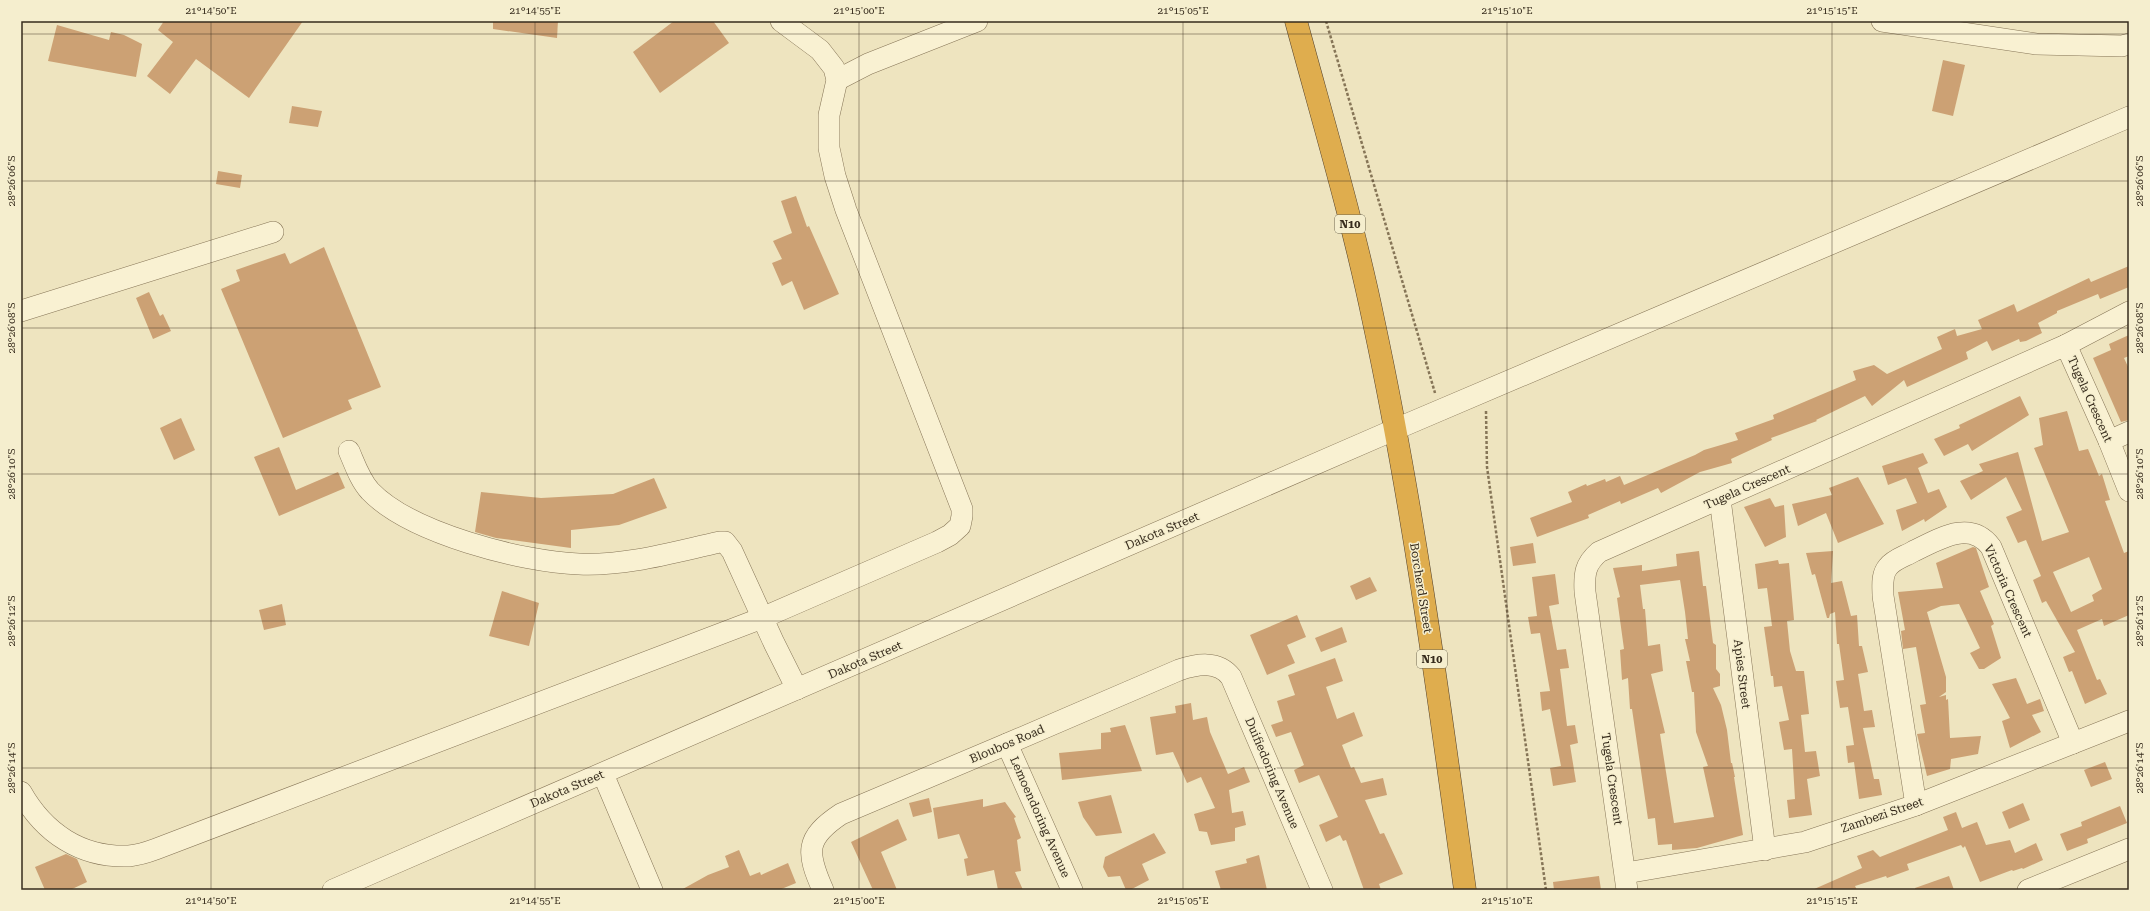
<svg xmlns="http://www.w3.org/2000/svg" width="2150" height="911" font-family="'Roboto Serif',serif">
	<rect width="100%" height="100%" fill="#eee4bf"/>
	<!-- building -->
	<g fill="#cca174" fill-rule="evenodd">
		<polygon points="164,21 303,21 249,98 196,59 170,94 147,76 173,42 158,30"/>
		<polygon points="493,21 558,21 557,38 493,29"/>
		<polygon points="674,21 713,21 729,43 660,93 633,52"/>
		<polygon points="57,25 109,40 111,32 124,35 142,44 136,77 48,61"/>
		<polygon points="1943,60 1965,65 1953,116 1932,111"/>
		<polygon points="292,106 322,111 318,127 289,123"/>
		<polygon points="218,171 242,175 240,188 216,184"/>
		<polygon points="796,196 807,227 809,226 839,294 804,310 792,281 782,286 772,263 782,259 773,241 792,233 781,201"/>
		<polygon points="324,247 381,387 348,400 352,409 283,438 221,289 240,281 236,270 285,253 290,264"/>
		<polygon points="2129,266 2129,287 2100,299 2098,294 2057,311 2057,313 2038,323 2042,333 2026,341 2020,342 2019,339 1992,351 1987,341 1966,352 1968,359 1907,387 1904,380 1872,406 1865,396 1816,420 1817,421 1771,438 1772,440 1731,459 1732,463 1700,472 1661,493 1658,488 1621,504 1620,501 1588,515 1589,518 1537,537 1530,518 1572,502 1568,492 1586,484 1587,486 1605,479 1606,482 1620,476 1624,485 1695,455 1704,450 1738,440 1735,433 1774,419 1773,415 1856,380 1853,371 1874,365 1887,374 1942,349 1937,337 1955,329 1957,336 1982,329 1978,320 2014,304 2017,312 2089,278 2091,282"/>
		<polygon points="149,292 160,316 163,314 171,331 153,339 136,298"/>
		<polygon points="2129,335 2129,356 2124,358 2129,369 2129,420 2121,422 2093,358 2111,350 2109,344"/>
		<polygon points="2020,396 2029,415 1972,451 1968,444 1944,456 1934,439 1960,428 1959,425"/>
		<path d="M2067,411L2079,451L2088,449L2099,476L2102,474L2110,500L2105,501L2124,553L2129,551V615L2104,626L2102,619L2077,630L2097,680L2100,679L2107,694L2085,704L2072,671L2069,672L2063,657L2075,652L2046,601L2042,603L2033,580L2041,576L2026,540L2018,543L2006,517L2022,510L2006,477L1971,500L1960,481L1983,471L1979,464L2018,452L2042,541L2069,532L2034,448L2043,445L2039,418ZM2089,557L2102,589L2092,595L2094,601L2071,612L2053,572Z"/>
		<polygon points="181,418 195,450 174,460 160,428"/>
		<polygon points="279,447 296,490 338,472 345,488 279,516 254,457"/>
		<polygon points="1923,453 1928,463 1918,468 1928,493 1939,489 1947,507 1925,522 1924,519 1902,531 1896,510 1917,503 1906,478 1888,485 1882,466"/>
		<polygon points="1858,477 1884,524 1838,543 1826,513 1798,526 1792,504 1832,495 1829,488"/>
		<polygon points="654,478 667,508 619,525 571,530 571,548 496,538 475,532 481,492 541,498 613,494"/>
		<polygon points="1770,498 1775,507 1784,505 1786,537 1765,547 1744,507"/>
		<polygon points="1533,543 1536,563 1513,566 1510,547"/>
		<polygon points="1973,547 1976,548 1989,587 1980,591 1994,624 1991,626 2001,658 1984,669 1979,669 1970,653 1980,648 1959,604 1941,606 1927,612 1946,677 1946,692 1939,697 1946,695 1946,700 1948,699 1950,738 1981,736 1978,754 1951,759 1950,769 1927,776 1917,734 1925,733 1920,705 1926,704 1916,647 1903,649 1901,631 1905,630 1898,592 1943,588 1936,563"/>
		<path d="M1699,551L1703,586H1706L1713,643L1716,645V669L1720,674V686L1713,688L1721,705L1727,730L1731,763H1732L1735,777H1734L1743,835L1697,848L1672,850V844L1658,845L1655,818L1648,819L1632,709H1630L1628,678L1622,680L1620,650L1624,649L1617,598L1620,597L1613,568L1642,565V571L1677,566L1676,554ZM1680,580L1685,612L1688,639H1685L1690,661H1686L1692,692H1694L1696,732L1708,766L1703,767L1714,817L1674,823L1660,734L1665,733L1651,674L1663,671L1660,644L1648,646L1645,609H1643L1640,585Z"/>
		<polygon points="1833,551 1831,583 1842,581 1851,616 1857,615 1859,646 1862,646 1868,672 1858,674 1864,711 1872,710 1875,727 1863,728 1874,779 1879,779 1882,795 1859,799 1854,762 1848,763 1846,746 1854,745 1848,707 1840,708 1836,681 1844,680 1839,644 1837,644 1835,612 1830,614 1829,618 1827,618 1815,574 1812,575 1806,553"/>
		<polygon points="1778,560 1779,564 1789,563 1794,620 1787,621 1790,651 1796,671 1804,671 1809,714 1801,715 1805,752 1816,751 1820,776 1807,779 1812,815 1789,818 1787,800 1795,799 1792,749 1784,750 1779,722 1789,720 1782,686 1774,687 1773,676 1771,676 1764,627 1772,626 1767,588 1758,589 1755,564"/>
		<polygon points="1555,574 1559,604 1549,606 1557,650 1566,649 1569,668 1560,669 1567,726 1575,725 1578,743 1570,745 1576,782 1553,786 1550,768 1561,766 1550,709 1542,711 1540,692 1550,691 1540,633 1531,634 1528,617 1537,616 1532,577"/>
		<polygon points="1370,577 1377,591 1356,600 1350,586"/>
		<polygon points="502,591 539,603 529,646 489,636"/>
		<polygon points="282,604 286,625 264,630 259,610"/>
		<polygon points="1297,615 1306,637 1287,645 1295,663 1267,675 1250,635"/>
		<polygon points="1342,627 1347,642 1321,652 1315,638"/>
		<polygon points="1335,658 1343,681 1326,687 1337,719 1354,712 1363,736 1342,745 1351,768 1354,767 1361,783 1383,778 1387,795 1365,800 1380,834 1384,833 1403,874 1379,884 1381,890 1364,890 1346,840 1343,841 1340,835 1326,842 1319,825 1338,817 1319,775 1299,783 1294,770 1304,765 1291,732 1276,737 1271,725 1283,721 1277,701 1295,695 1288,675"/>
		<polygon points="2016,678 2027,704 2040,699 2044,711 2032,715 2041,732 2010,748 2002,721 2010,718 1992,684"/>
		<polygon points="1191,703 1193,720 1207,717 1210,732 1228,774 1244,767 1250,782 1229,790 1232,813 1243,811 1246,825 1235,828 1235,841 1211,845 1207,832 1199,831 1194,814 1215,808 1201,777 1187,783 1173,752 1156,755 1150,717 1176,713 1175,706"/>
		<polygon points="1125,725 1142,771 1062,780 1059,753 1101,749 1101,733 1111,732 1110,728"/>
		<polygon points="2105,762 2112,779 2091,787 2084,770"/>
		<polygon points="1111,795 1122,833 1096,836 1083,817 1078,802"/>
		<polygon points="929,798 932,812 913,817 909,803"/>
		<polygon points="983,799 983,807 1005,802 1016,817 1014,818 1021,838 1017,840 1021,871 1015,872 1023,890 998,890 994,870 967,876 964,859 968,858 959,834 938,839 933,808"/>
		<polygon points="2023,803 2030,820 2009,829 2002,812"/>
		<polygon points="2120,806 2127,823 2087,839 2088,843 2067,851 2060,834 2082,826 2081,822"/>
		<polygon points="1956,812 1962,828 1977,822 1986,845 2010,840 2015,853 2036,843 2043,860 2023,869 2022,868 2013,871 2012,870 1980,882 1965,846 1963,848 1961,845 1907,864 1909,870 1887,878 1886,876 1855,886 1857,890 1812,890 1862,868 1857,856 1873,850 1880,857 1948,830 1943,817"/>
		<polygon points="898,819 907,840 881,852 897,890 873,890 851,842"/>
		<polygon points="1154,833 1166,853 1142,864 1149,880 1130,890 1126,890 1120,876 1108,877 1103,867 1105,857"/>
		<polygon points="739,850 750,876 760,872 761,875 788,863 796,883 779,890 681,890 708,875 729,867 725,856"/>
		<polygon points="66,854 77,859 87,882 70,890 45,890 35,867"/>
		<polygon points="1259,855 1267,890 1221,890 1215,871 1247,863 1246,859"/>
		<polygon points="1599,876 1601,890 1554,890 1553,882"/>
		<polygon points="1949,876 1954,890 1915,890 1915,888"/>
	</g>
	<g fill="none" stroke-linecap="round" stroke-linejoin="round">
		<defs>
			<g id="minor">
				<polyline points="1882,21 2036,44 2122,46 2129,44"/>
				<polyline points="837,80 868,64 977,21"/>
				<polyline points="21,311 273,232"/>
				<polyline points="2066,345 2129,312"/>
				<polyline points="2109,441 2129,432"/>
				<path d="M349,451C355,465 360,480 370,491C410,533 522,562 579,564C627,566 674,552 720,542H725L732,551L774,643L797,689"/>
				<polyline points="1720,499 1765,850"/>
				<polyline points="1007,744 1072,890"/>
				<polyline points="603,774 652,890"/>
				<path d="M21,792C44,833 81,858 129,856C138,855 148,852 156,849L762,618L937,542L950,535L960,526L962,516V509L846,210L835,176L829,148V115L837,80L834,68L820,50L781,21"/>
				<path d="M1916,805L1883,596C1883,587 1881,575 1888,567C1894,559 1906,556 1914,551C1939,539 1970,519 1991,547L2073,743"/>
				<polyline points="1626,873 1805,842 1916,805 2129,721"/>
				<polyline points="333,890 1396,429 2129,117"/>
				<path d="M823,890C806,852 805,838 841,814L1007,744L1179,670C1197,664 1218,660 1231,677L1322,890"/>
				<path d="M1627,890L1585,592C1584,574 1585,564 1599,552L2066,345L2109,441L2129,491"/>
				<polyline points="2028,890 2129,849"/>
			</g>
			<path id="highway" d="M1296,21C1323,121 1353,221 1374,323C1414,510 1439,700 1465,890"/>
		</defs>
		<!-- minor casing -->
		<use href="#minor" stroke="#867557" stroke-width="22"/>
		<!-- highway casing -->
		<use href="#highway" stroke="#54422c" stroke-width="23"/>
		<!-- path -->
		<g stroke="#867557" stroke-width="2.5" stroke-dasharray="3 2" stroke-linecap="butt">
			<polyline points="1326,21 1435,393"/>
			<polyline points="1486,411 1487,467 1546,890"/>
		</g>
		<!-- minor -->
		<use href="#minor" stroke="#f9f1d2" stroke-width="21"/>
		<!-- highway -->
		<use href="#highway" stroke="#dfad4e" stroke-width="22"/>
	</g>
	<!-- ticks -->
	<path fill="none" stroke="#362b1c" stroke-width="1" stroke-opacity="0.45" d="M211,21V890M535,21V890M859,21V890M1183,21V890M1507,21V890M1832,21V890M21,34H2129M21,181H2129M21,328H2129M21,474H2129M21,621H2129M21,768H2129"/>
	<g text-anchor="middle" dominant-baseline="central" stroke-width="3" stroke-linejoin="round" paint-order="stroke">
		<!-- shield labels -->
		<g fill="#f5eece" stroke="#6f6651" stroke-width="1">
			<rect x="1335" y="215" width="30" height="18" rx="3"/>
			<rect x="1417" y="650" width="30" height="18" rx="3"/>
		</g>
		<g font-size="11" font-weight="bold" fill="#362b1c">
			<text x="1350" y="224">N10</text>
			<text x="1432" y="659">N10</text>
		</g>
		<!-- street labels -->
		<g font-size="12" fill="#362b1c" stroke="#f5eece">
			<text transform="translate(2090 399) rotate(66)">Tugela Crescent</text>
			<text transform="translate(1747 487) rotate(-24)">Tugela Crescent</text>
			<text transform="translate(1162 531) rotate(-23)">Dakota Street</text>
			<text transform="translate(1421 588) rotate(81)">Borcherd Street</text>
			<text transform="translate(2008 591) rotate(66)">Victoria Crescent</text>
			<text transform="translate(865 660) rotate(-23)">Dakota Street</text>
			<text transform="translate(1742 674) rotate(83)">Apies Street</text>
			<text transform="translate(1007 744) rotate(-23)">Bloubos Road</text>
			<text transform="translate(1272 773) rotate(67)">Duifiedoring Avenue</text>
			<text transform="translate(1612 779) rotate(82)">Tugela Crescent</text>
			<text transform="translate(567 789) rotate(-23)">Dakota Street</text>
			<text transform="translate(1882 815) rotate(-19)">Zambezi Street</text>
			<text transform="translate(1040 817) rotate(66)">Lemoendoring Avenue</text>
		</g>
	</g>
	<!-- border -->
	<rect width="2150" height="911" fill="none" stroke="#f5eece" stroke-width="44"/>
	<rect x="22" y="22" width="2106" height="867" fill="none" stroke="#362b1c" stroke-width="1.5"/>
	<g font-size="10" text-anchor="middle" fill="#362b1c">
		<text x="211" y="14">21°14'50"E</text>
		<text x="535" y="14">21°14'55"E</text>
		<text x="859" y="14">21°15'00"E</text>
		<text x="1183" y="14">21°15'05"E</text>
		<text x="1507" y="14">21°15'10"E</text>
		<text x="1832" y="14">21°15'15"E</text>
		<text transform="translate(11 181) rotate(-90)" y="4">28°26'06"S</text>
		<text transform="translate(2139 181) rotate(-90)" y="4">28°26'06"S</text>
		<text transform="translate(11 328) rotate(-90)" y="4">28°26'08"S</text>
		<text transform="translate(2139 328) rotate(-90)" y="4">28°26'08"S</text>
		<text transform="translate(11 474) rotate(-90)" y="4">28°26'10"S</text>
		<text transform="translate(2139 474) rotate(-90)" y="4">28°26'10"S</text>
		<text transform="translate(11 621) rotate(-90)" y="4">28°26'12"S</text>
		<text transform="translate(2139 621) rotate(-90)" y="4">28°26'12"S</text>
		<text transform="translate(11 768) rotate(-90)" y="4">28°26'14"S</text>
		<text transform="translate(2139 768) rotate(-90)" y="4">28°26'14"S</text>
		<text x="211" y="904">21°14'50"E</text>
		<text x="535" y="904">21°14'55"E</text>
		<text x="859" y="904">21°15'00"E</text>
		<text x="1183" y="904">21°15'05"E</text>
		<text x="1507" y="904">21°15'10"E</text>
		<text x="1832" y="904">21°15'15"E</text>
	</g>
</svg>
